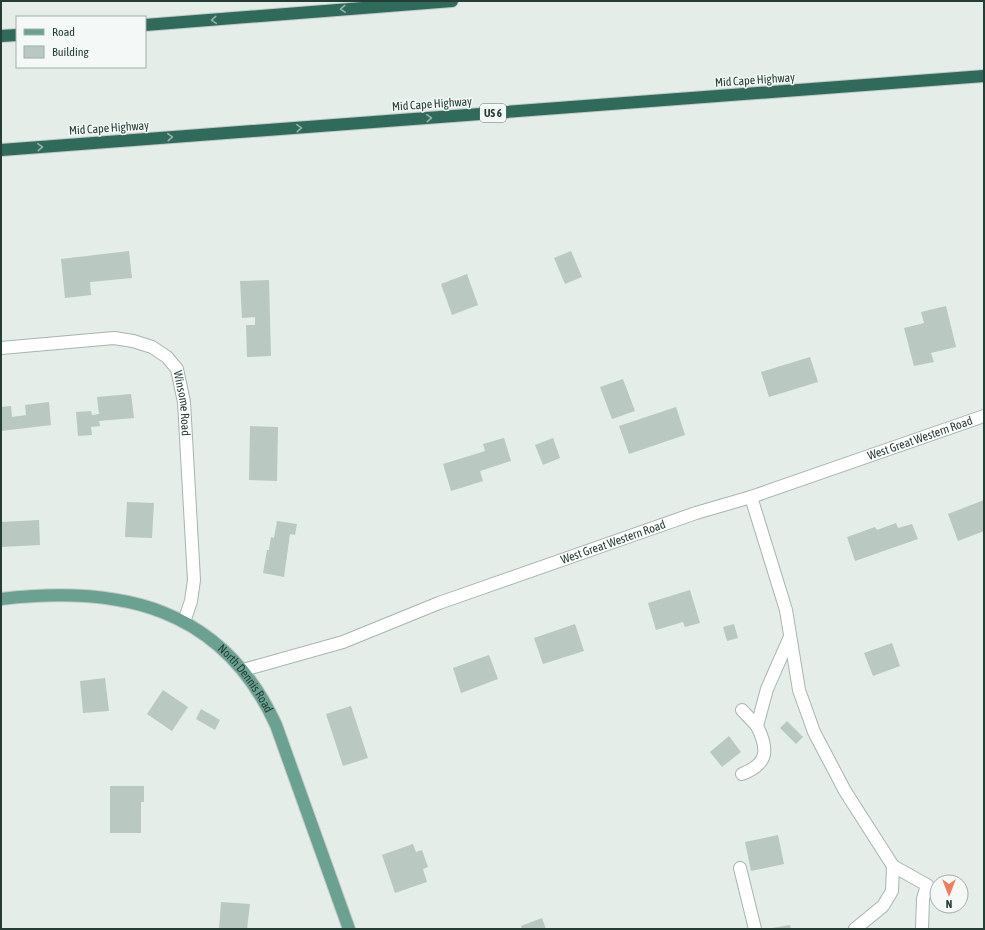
<svg xmlns="http://www.w3.org/2000/svg" width="985" height="930" font-family="'Asap Condensed',sans-serif">
	<rect width="100%" height="100%" fill="#e4ede8"/>
	<!-- building -->
	<g fill="#b9c8c1">
		<polygon points="129,251 132,278 90,282 91,295 65,298 61,259"/>
		<polygon points="571,251 582,277 565,284 554,258"/>
		<polygon points="467,274 478,305 452,315 441,284"/>
		<polygon points="269,280 271,356 247,357 246,325 255,325 255,317 242,318 240,281"/>
		<polygon points="946,306 956,347 931,353 934,362 914,366 904,328 924,323 921,312"/>
		<polygon points="810,357 818,382 769,397 761,372"/>
		<polygon points="623,379 635,411 612,419 600,387"/>
		<polygon points="131,394 134,418 99,421 100,426 91,427 92,435 78,436 76,412 91,411 92,415 99,414 97,397"/>
		<polygon points="49,402 51,425 1,431 1,407 11,406 12,417 26,415 25,405"/>
		<polygon points="676,407 685,435 629,454 619,426"/>
		<polygon points="250,426 278,427 277,481 249,480"/>
		<polygon points="504,438 511,461 480,471 483,481 451,491 443,464 485,451 483,444"/>
		<polygon points="553,438 560,458 543,465 535,445"/>
		<polygon points="984,500 984,531 958,541 948,514"/>
		<polygon points="127,502 154,503 152,538 125,537"/>
		<polygon points="39,520 40,545 1,547 1,522"/>
		<polygon points="277,521 297,524 295,535 290,534 284,577 263,573 267,550 269,550 271,537 274,538"/>
		<polygon points="896,523 898,528 912,524 918,539 855,561 847,537 875,527 877,530"/>
		<polygon points="690,590 700,623 685,627 683,622 656,630 648,603"/>
		<polygon points="575,624 584,651 543,664 534,638"/>
		<polygon points="734,624 738,638 727,641 723,627"/>
		<polygon points="892,643 900,666 873,676 864,653"/>
		<polygon points="489,655 498,679 461,693 453,668"/>
		<polygon points="105,678 109,711 83,713 80,681"/>
		<polygon points="163,690 188,707 172,731 147,714"/>
		<polygon points="351,706 368,758 343,766 326,714"/>
		<polygon points="201,709 220,720 215,730 196,719"/>
		<polygon points="787,721 803,737 796,744 780,728"/>
		<polygon points="729,736 741,752 722,767 710,752"/>
		<polygon points="110,786 144,786 144,802 141,802 141,833 110,833"/>
		<polygon points="778,835 784,864 751,871 745,842"/>
		<polygon points="413,844 416,852 422,850 428,867 423,869 427,882 395,893 382,855"/>
		<polygon points="221,902 250,904 247,929 219,929"/>
		<polygon points="542,918 546,929 522,929 521,926"/>
		<polygon points="790,925 791,929 772,929 772,928"/>
	</g>
	<g fill="none" stroke-linecap="round" stroke-linejoin="round">
		<defs>
			<g id="minor">
				<path id="s1" d="M1,348L114,338L133,341L152,347L167,357L177,369L184,402L194,580L191,601L184,622"/>
				<polyline points="751,497 786,610 799,690 814,732 845,791 893,866 927,885 923,899 922,929"/>
				<path id="s2" d="M243,670L343,642L439,603L696,513L751,497L984,416"/>
				<polyline points="742,710 757,726 767,689 789,639"/>
				<path d="M742,774C768,764 769,750 757,726"/>
				<polyline points="740,868 755,929"/>
				<polyline points="855,929 883,906 892,891 893,866"/>
			</g>
			<g id="major">
				<path id="s3" d="M1,599C121,585 222,607 276,725L349,929"/>
			</g>
			<g id="highway">
				<polyline points="145,25 452,1"/>
				<polyline points="1,36 17,35"/>
				<polyline points="1,150 984,76"/>
			</g>
		</defs>
		<!-- minor casing -->
		<use href="#minor" stroke="#a7b5af" stroke-width="14"/>
		<!-- major casing -->
		<use href="#major" stroke="#c2c9c7" stroke-width="14"/>
		<!-- highway casing -->
		<use href="#highway" stroke="#c2c9c7" stroke-width="14"/>
		<!-- minor -->
		<use href="#minor" stroke="#fff" stroke-width="12"/>
		<!-- major -->
		<use href="#major" stroke="#6aa191" stroke-width="12"/>
		<!-- highway -->
		<use href="#highway" stroke="#306a5b" stroke-width="12"/>
	</g>
	<!-- one-way arrows -->
	<defs><path id="oneway-chevron" d="M-2-3.5L2.5 0L-2 3.5" fill="none" stroke-width="1.6" stroke-linecap="round" stroke-linejoin="round"/></defs>
	<g stroke="#92b2a9">
		<use href="#oneway-chevron" transform="translate(343 9) rotate(176)"/>
		<use href="#oneway-chevron" transform="translate(214 20) rotate(176)"/>
		<use href="#oneway-chevron" transform="translate(429 118) rotate(-4)"/>
		<use href="#oneway-chevron" transform="translate(299 128) rotate(-4)"/>
		<use href="#oneway-chevron" transform="translate(170 137) rotate(-4)"/>
		<use href="#oneway-chevron" transform="translate(40 147) rotate(-4)"/>
	</g>
	<g text-anchor="middle" dominant-baseline="central" stroke-width="3" stroke-linejoin="round" paint-order="stroke">
		<!-- shield labels -->
		<rect fill="#f4f9f7" stroke="#627670" stroke-width="1" x="480" y="104" width="26" height="18" rx="3"/>
		<g font-size="11" font-weight="bold" fill="#243e36">
			<text x="493" y="113">US 6</text>
		</g>
		<!-- street labels -->
		<g font-size="12" fill="#243e36" stroke="#f4f9f7">
			<text transform="translate(755 80) rotate(-4)">Mid Cape Highway</text>
			<text transform="translate(432 104) rotate(-4)">Mid Cape Highway</text>
			<text transform="translate(109 128) rotate(-4)">Mid Cape Highway</text>
			<text stroke="none"><textPath href="#s1" startOffset="221">Winsome Road</textPath></text>
			<text stroke="none"><textPath href="#s2" startOffset="716">West Great Western Road</textPath></text>
			<text stroke="none"><textPath href="#s2" startOffset="392">West Great Western Road</textPath></text>
			<text stroke="none"><textPath href="#s3" startOffset="272">North Dennis Road</textPath></text>
		</g>
	</g>
	<!-- border -->
	<rect width="985" height="930" fill="none" stroke="#243e36" stroke-width="4"/>
	<!-- legend -->
	<rect x="16" y="16" width="130" height="52" fill="#f4f9f7" stroke="#a1aeaa"/>
	<rect x="24" y="29" width="20" height="6" fill="#6aa191" stroke="#a1aeaa"/>
	<text x="52" y="36" font-size="12" fill="#243e36">Road</text>
	<rect x="24" y="46" width="20" height="12" fill="#b9c8c1" stroke="#a1aeaa"/>
	<text x="52" y="56" font-size="12" fill="#243e36">Building</text>
	<!-- north arrow -->
	<g transform="translate(949 894) rotate(180)"><circle r="19" fill="#f4f9f7" stroke="#a1aeaa"/>
	<path d="M0-3L7 15L0 10L-7 15Z" fill="#ee7d60"/>
	<text y="-6" font-size="11" font-weight="bold" text-anchor="middle" fill="#243e36">N</text>
	</g>
</svg>
